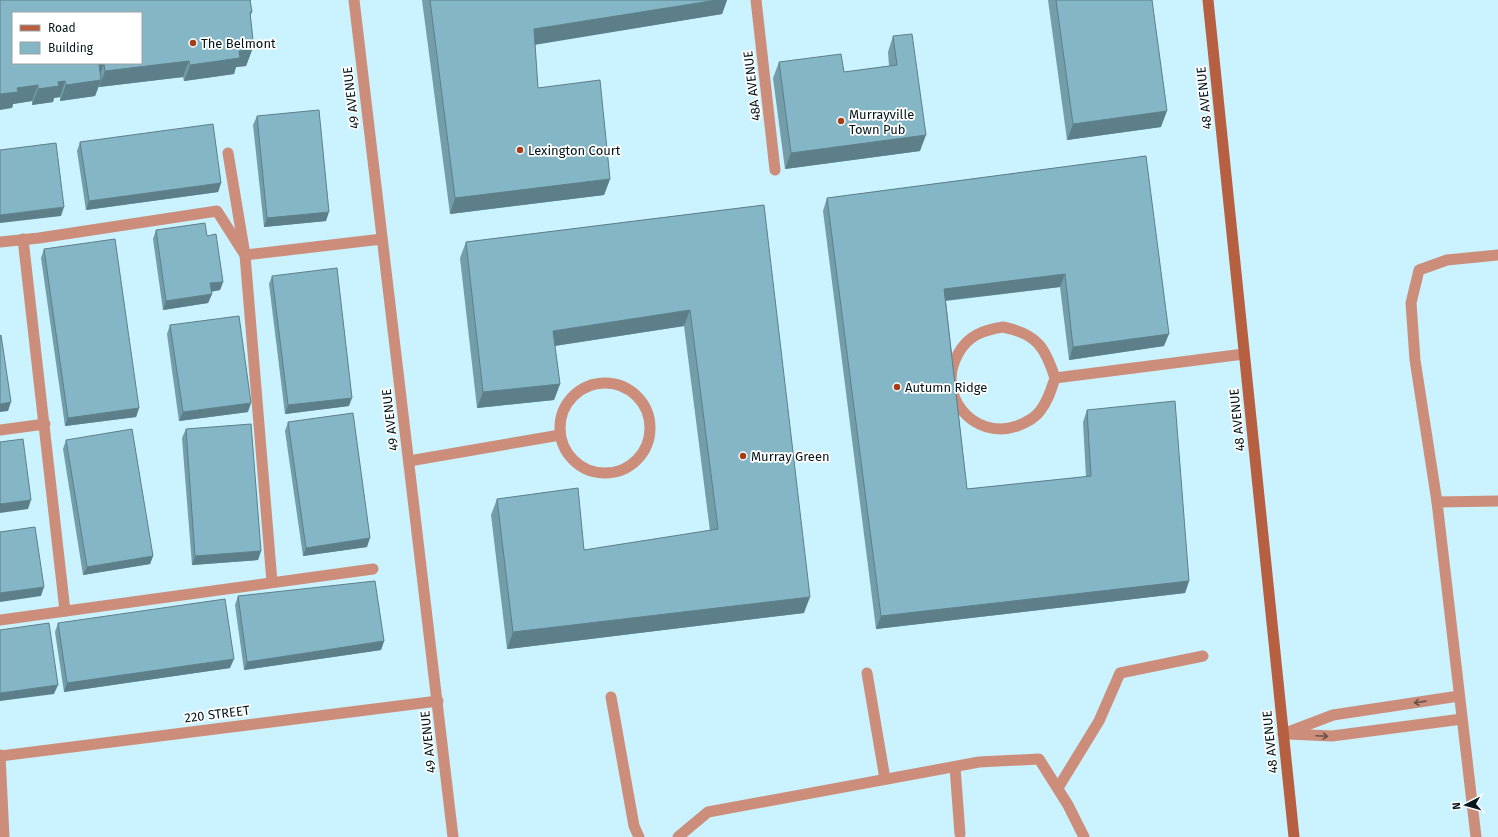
<svg xmlns="http://www.w3.org/2000/svg" width="1498" height="837" font-family="'Fira Sans',sans-serif">
	<rect width="100%" height="100%" fill="#caf2ff"/>
	<g fill="none" stroke-linecap="round" stroke-linejoin="round">
		<!-- service -->
		<g stroke="#cc8e7a" stroke-width="11">
			<polyline points="228,153 245,255 272,582"/>
			<polyline points="23,239 65,611"/>
			<polyline points="0,242 39,238 217,211 245,255 382,239"/>
			<path d="M1003,327C1037,334 1045,347 1055,378C1051,390 1048,401 1040,411C1035,418 1025,423 1017,426C973,441 935,394 958,354C968,335 984,330 1003,327Z"/>
			<polyline points="1055,378 1244,354"/>
			<circle cx="605" cy="428" r="45"/>
			<polyline points="0,430 45,424"/>
			<polyline points="409,461 560,435"/>
			<polyline points="1437,502 1415,360 1411,303 1419,270 1447,260 1498,255"/>
			<polyline points="0,620 373,569"/>
			<polyline points="867,673 885,779"/>
			<polyline points="611,697 634,826 639,837"/>
			<polyline points="1283,734 1333,715 1459,696"/>
			<polyline points="1288,734 1332,736 1462,719"/>
			<polyline points="0,755 4,837"/>
			<polyline points="955,767 960,834"/>
			<polyline points="1058,788 1099,721 1120,673 1203,656"/>
			<polyline points="678,837 708,812 979,762 1039,759 1068,805 1084,837"/>
			<polyline points="1476,837 1437,502 1498,501"/>
		</g>
		<!-- minor -->
		<polyline stroke="#cc8e7a" stroke-width="11" points="756,0 775,170"/>
		<!-- tertiary -->
		<g stroke="#cc8e7a" stroke-width="11">
			<polyline points="354,0 453,837"/>
			<polyline points="0,756 438,701"/>
		</g>
		<!-- secondary -->
		<polyline stroke="#b75f41" stroke-width="11" points="1208,0 1294,837"/>
	</g>
	<!-- wall -->
	<g fill="#729da9">
		<polygon points="0,0 251,0 250,3 252,12 250,17 252,50 246,66 236,67 234,74 184,81 183,77 99,87 99,86 95,96 60,101 60,97 54,98 53,102 32,105 32,101 13,104 12,108"/>
		<polygon points="422,0 727,0 722,14 535,44 538,88 610,179 604,195 450,214"/>
		<polygon points="1048,0 1152,0 1161,127 1067,140"/>
		<polygon points="893,36 920,151 785,169 773,78 779,62 844,72 889,66 888,52"/>
		<polygon points="257,116 326,221 264,227 253,125"/>
		<polygon points="80,142 221,183 218,192 86,210 77,151"/>
		<polygon points="1146,156 1164,346 1069,360 1060,287 946,301 967,489 1086,477 1083,422 1087,410 1189,581 1185,593 876,629 823,211 827,198"/>
		<polygon points="764,205 804,613 507,649 491,515 497,499 584,550 710,531 684,326 555,346 560,384 554,400 477,408 460,258 466,242"/>
		<polygon points="156,230 207,236 223,282 220,290 211,292 212,294 208,303 163,310 153,239"/>
		<polygon points="44,249 139,408 136,417 65,426 41,258"/>
		<polygon points="272,276 349,406 285,414 269,284"/>
		<polygon points="170,325 248,412 179,421 167,334"/>
		<polygon points="288,422 367,547 303,556 285,431"/>
		<polygon points="186,429 261,551 258,560 192,565 182,438"/>
		<polygon points="66,440 153,556 150,564 83,575 63,449"/>
		<polygon points="238,596 384,641 381,650 244,670 235,605"/>
		<polygon points="58,623 230,668 64,692 55,632"/>
	</g>
	<!-- shaded-wall -->
	<g fill="#5d7f8a">
		<polygon points="717,0 727,0 722,14 528,46 534,29"/>
		<polygon points="253,40 249,50 252,50 246,66 236,67 234,74 184,81 190,65 239,51 251,41"/>
		<polygon points="189,61 183,77 99,87 105,71"/>
		<polygon points="99,64 104,64 98,80"/>
		<polygon points="101,80 95,96 60,101 66,85"/>
		<polygon points="65,81 60,97 54,98 53,102 32,105 38,89 58,82"/>
		<polygon points="38,85 32,101 13,104 12,108 0,110 0,94 17,88"/>
		<polygon points="1167,111 1161,127 1067,140 1073,124"/>
		<polygon points="926,135 920,151 785,169 791,153"/>
		<polygon points="610,179 604,195 450,214 455,198"/>
		<polygon points="221,183 218,192 86,210 89,201"/>
		<polygon points="64,207 61,216 0,223 0,215"/>
		<polygon points="329,212 326,221 264,227 267,218"/>
		<polygon points="1065,274 1060,287 940,301 944,289"/>
		<polygon points="223,282 220,290 207,292 210,283"/>
		<polygon points="212,294 208,303 163,310 166,301"/>
		<polygon points="690,310 684,326 547,347 553,331"/>
		<polygon points="1169,334 1164,346 1069,360 1073,347"/>
		<polygon points="560,384 554,400 477,408 483,392"/>
		<polygon points="352,398 349,406 285,414 288,405"/>
		<polygon points="11,402 8,411 0,412 0,404"/>
		<polygon points="251,403 248,412 179,421 183,412"/>
		<polygon points="139,408 136,417 65,426 68,418"/>
		<polygon points="31,500 28,509 0,513 0,504"/>
		<polygon points="370,538 367,547 303,556 306,548"/>
		<polygon points="261,551 258,560 192,565 195,556"/>
		<polygon points="153,556 150,564 83,575 87,567"/>
		<polygon points="1189,581 1185,593 876,629 881,616"/>
		<polygon points="44,587 41,596 0,602 0,593"/>
		<polygon points="810,597 804,613 507,649 513,632"/>
		<polygon points="384,641 381,650 244,670 247,662"/>
		<polygon points="234,659 230,668 64,692 67,683"/>
		<polygon points="58,685 54,694 0,701 0,693"/>
	</g>
	<!-- building -->
	<g fill="#85b6c5" stroke="#5d7f8a" fill-rule="evenodd">
		<path d="M0,0H250L252,12H250L253,40L251,41L252,50L239,51L240,58L190,65L189,61L105,71L104,64H99L101,80L66,85L65,81L58,82L59,86L38,89V85L17,88L18,92L0,94ZM13,13H141V63H13Z"/>
		<polygon points="430,0 717,0 534,29 538,88 600,80 610,179 455,198"/>
		<polygon points="1056,0 1152,0 1167,111 1073,124"/>
		<polygon points="912,34 926,135 791,153 779,62 841,54 844,72 897,65 893,36"/>
		<polygon points="319,110 329,212 267,218 257,116"/>
		<polygon points="213,124 221,183 89,201 80,142"/>
		<polygon points="56,143 64,207 0,215 0,150"/>
		<polygon points="1146,156 1169,334 1073,347 1065,274 944,289 967,489 1091,476 1087,410 1175,401 1189,581 881,616 827,198"/>
		<polygon points="764,205 810,597 513,632 497,499 578,488 584,550 718,529 690,310 553,331 560,384 483,392 466,242"/>
		<polygon points="205,223 207,236 216,234 223,282 210,283 212,294 166,301 156,230"/>
		<polygon points="115,239 139,408 68,418 44,249"/>
		<polygon points="337,268 352,398 288,405 272,276"/>
		<polygon points="239,316 251,403 183,412 170,325"/>
		<polygon points="1,335 11,402 0,404 0,336"/>
		<polygon points="353,413 370,538 306,548 288,422"/>
		<polygon points="251,424 261,551 195,556 186,429"/>
		<polygon points="132,429 153,556 87,567 66,440"/>
		<polygon points="23,439 31,500 0,504 0,442"/>
		<polygon points="35,527 44,587 0,593 0,532"/>
		<polygon points="375,581 384,641 247,662 238,596"/>
		<polygon points="225,599 234,659 67,683 58,623"/>
		<polygon points="49,623 58,685 0,693 0,630"/>
	</g>
	<!-- one-way arrows -->
	<defs><path id="oneway-shaft" d="M-6 0H5M1.5-3L5.5 0L1.5 3" fill="none" stroke-width="1.6" stroke-linecap="round" stroke-linejoin="round"/></defs>
	<g stroke="#68524a">
		<use href="#oneway-shaft" transform="translate(1420 702) rotate(172)"/>
		<use href="#oneway-shaft" transform="translate(1322 736) rotate(3)"/>
	</g>
	<!-- markers -->
	<g fill="#a53e18" stroke="#fff" stroke-width="1.5">
		<circle cx="193" cy="43" r="4"/>
		<circle cx="841" cy="121" r="4"/>
		<circle cx="520" cy="150" r="4"/>
		<circle cx="897" cy="387" r="4"/>
		<circle cx="743" cy="456" r="4"/>
	</g>
	<g text-anchor="middle" dominant-baseline="central" stroke-width="3.5" stroke-linejoin="round" paint-order="stroke">
		<!-- poi labels -->
		<g font-size="13" fill="#03161b" stroke="#fff" text-anchor="start">
			<text x="201" y="43">The Belmont</text>
			<text x="849" y="114">Murrayville<tspan x="849" dy="15">Town Pub</tspan></text>
			<text x="528" y="150">Lexington Court</text>
			<text x="905" y="387">Autumn Ridge</text>
			<text x="751" y="456">Murray Green</text>
		</g>
		<!-- street labels -->
		<g font-size="13" fill="#03161b" stroke="#fff">
			<text transform="translate(752 86) rotate(-97)">48A AVENUE</text>
			<text transform="translate(351 98) rotate(-97)">49 AVENUE</text>
			<text transform="translate(1204 98) rotate(-96)">48 AVENUE</text>
			<text transform="translate(390 420) rotate(-97)">49 AVENUE</text>
			<text transform="translate(1237 420) rotate(-96)">48 AVENUE</text>
			<text transform="translate(217 714) rotate(-7)">220 STREET</text>
			<text transform="translate(428 742) rotate(-96)">49 AVENUE</text>
			<text transform="translate(1270 742) rotate(-96)">48 AVENUE</text>
		</g>
	</g>
	<!-- legend -->
	<rect x="12" y="12" width="130" height="52" fill="#ffffff" stroke="#9aa2a4"/>
	<rect x="20" y="25" width="20" height="6" fill="#b75f41" stroke="#9aa2a4"/>
	<text x="48" y="32" font-size="12" fill="#03161b">Road</text>
	<rect x="20" y="42" width="20" height="12" fill="#85b6c5" stroke="#9aa2a4"/>
	<text x="48" y="52" font-size="12" fill="#03161b">Building</text>
	<!-- north arrow -->
	<g transform="translate(1466 805) rotate(264)" stroke="#ffffff" stroke-width="3" paint-order="stroke">
	<path d="M0-3L7 15L0 10L-7 15Z" fill="#03161b"/>
	<text y="-6" font-size="11" font-weight="bold" text-anchor="middle" fill="#03161b">N</text>
	</g>
</svg>
